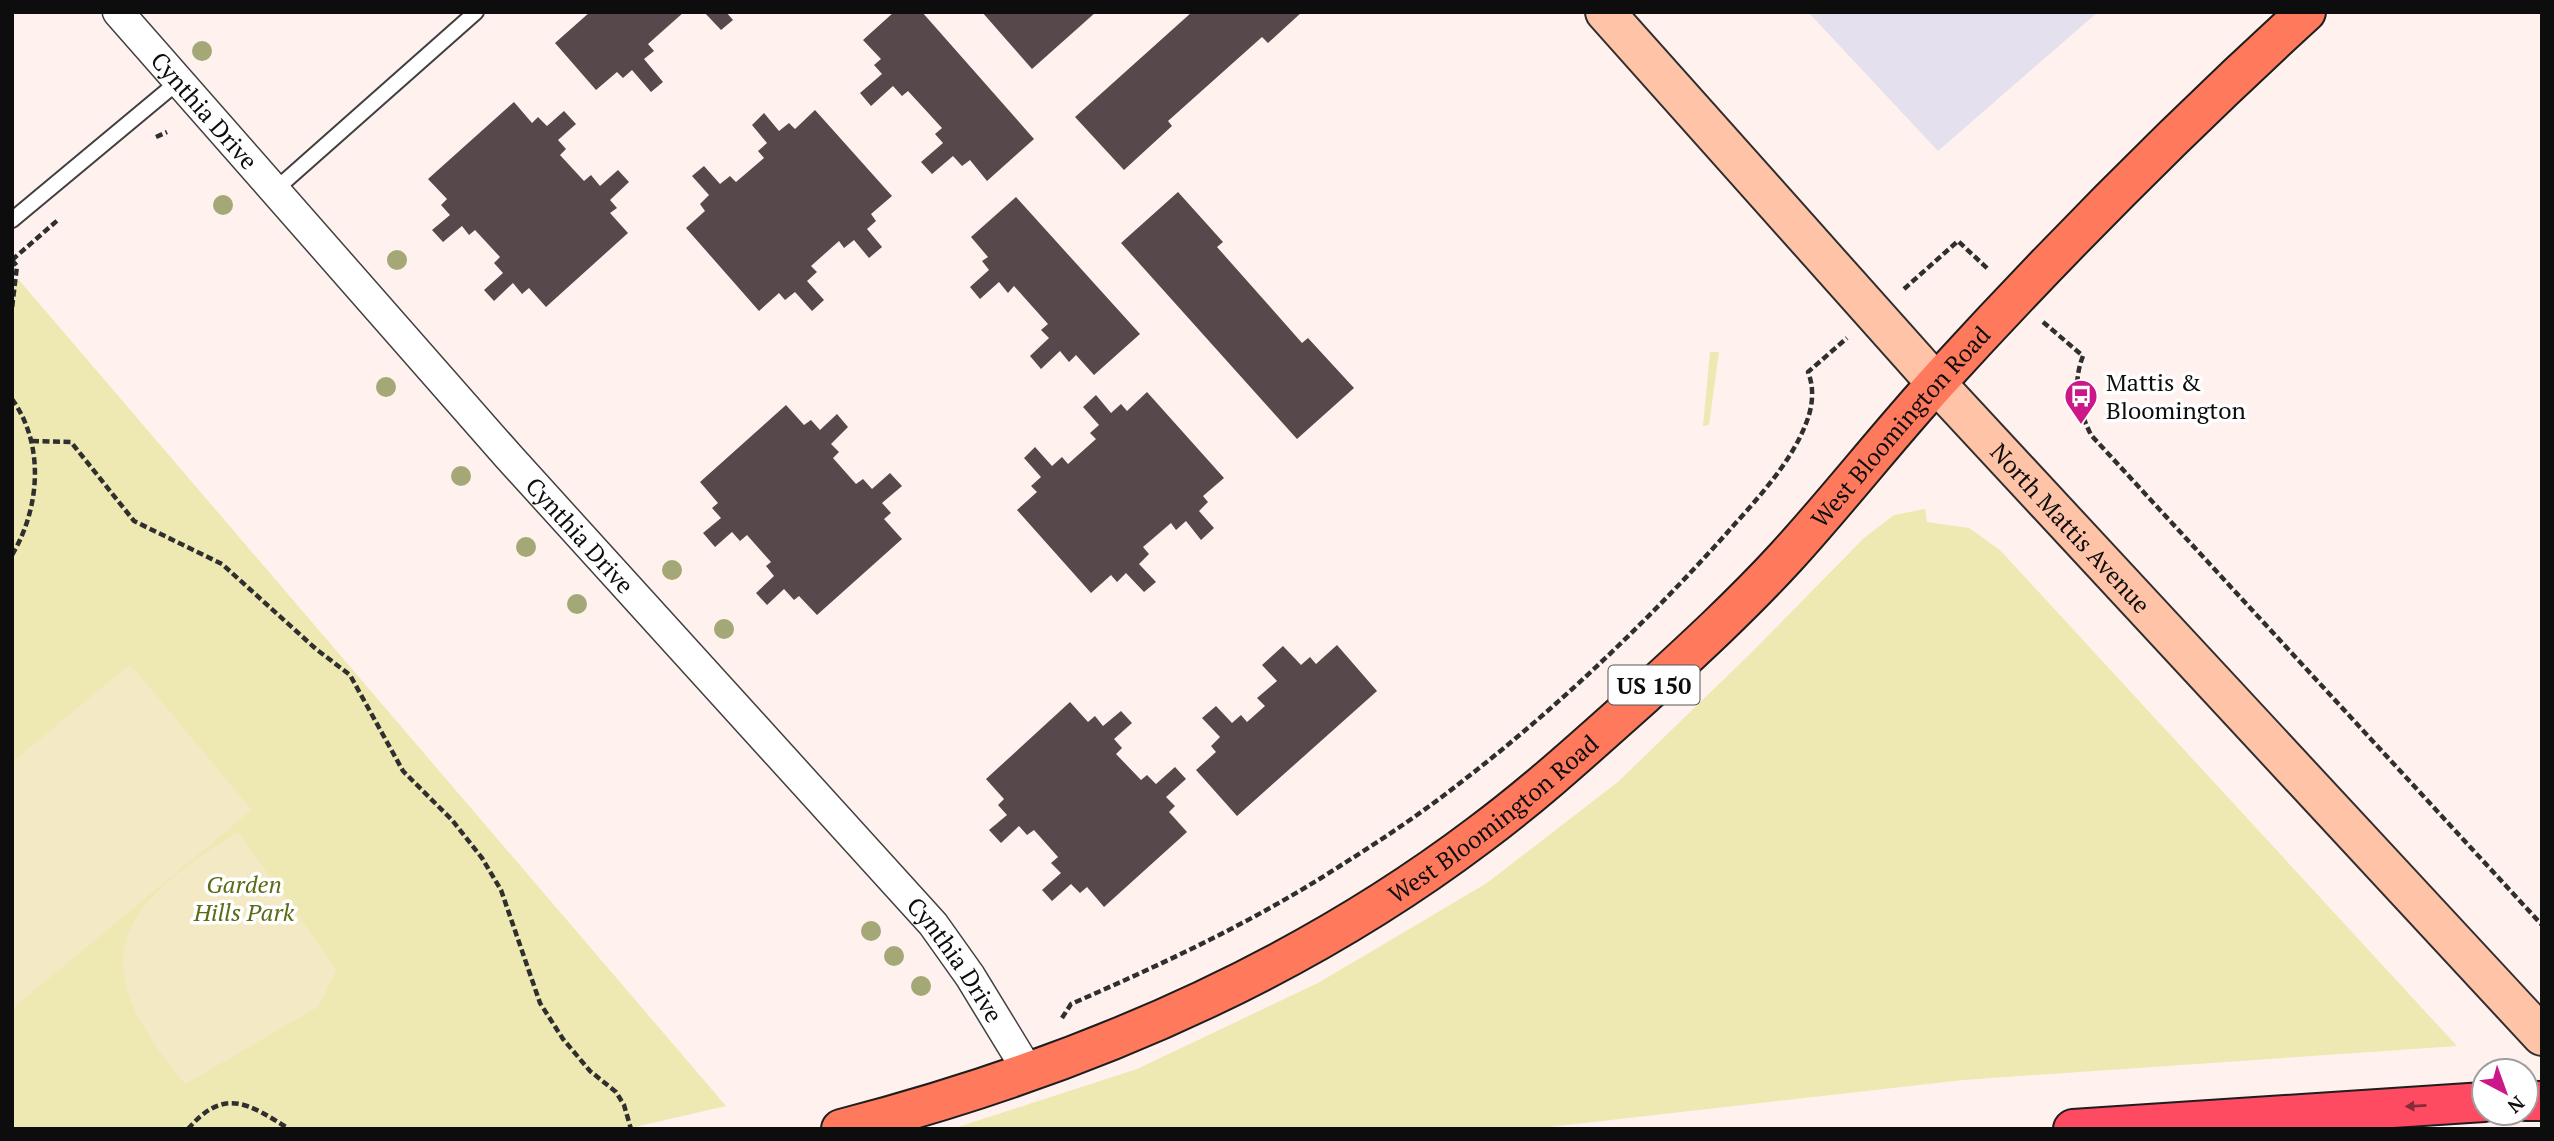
<svg xmlns="http://www.w3.org/2000/svg" width="2554" height="1141" font-family="'PT Serif',serif">
	<rect width="100%" height="100%" fill="#fff1ed"/>
	<!-- industrial -->
	<polygon fill="#e4e0ed" points="1808,12 2098,12 1938,151"/>
	<!-- green -->
	<g fill="#eee8b2">
		<polygon points="19,280 726,1106 626,1129 12,1129 12,286"/>
		<polygon points="1710,352 1719,352 1709,425 1703,426"/>
		<polygon points="1925,509 1927,522 1969,528 2000,550 2457,1046 1963,1080 1532,1129 952,1129 1137,1069 1318,983 1487,883 1619,781 1753,651 1864,538 1894,515"/>
	</g>
	<!-- pitch -->
	<g fill="#f4e9c5">
		<polygon points="130,664 252,810 12,1009 12,762"/>
		<path d="M238,832L337,970L318,1007L185,1084C83,963 111,910 238,832Z"/>
	</g>
	<!-- building -->
	<g fill="#57484b">
		<polygon points="590,12 684,12 648,44 654,51 644,59 663,82 651,92 632,70 623,78 617,72 596,90 555,43"/>
		<polygon points="704,12 726,12 733,20 721,30"/>
		<polygon points="894,12 922,12 1034,139 987,181 970,160 962,166 953,156 932,174 921,162 943,143 935,134 942,128 908,91 902,96 893,86 871,106 860,93 882,74 874,65 881,59 863,40"/>
		<polygon points="982,12 1096,12 1032,69"/>
		<polygon points="1192,12 1302,12 1268,43 1262,37 1168,121 1172,126 1124,170 1075,117"/>
		<polygon points="514,102 532,123 538,117 547,126 564,111 576,124 558,140 566,149 560,155 584,181 591,175 600,186 618,170 629,182 610,200 617,208 610,213 628,233 546,307 529,288 522,294 513,283 494,301 484,290 503,273 494,263 500,257 475,230 469,235 462,226 443,242 432,230 450,215 441,205 447,199 428,179"/>
		<polygon points="815,110 892,196 871,214 876,221 867,229 882,247 869,258 854,240 844,248 839,241 811,266 817,272 807,281 824,300 812,311 795,292 785,300 779,293 759,311 686,228 705,211 700,204 709,195 692,176 704,166 720,184 730,176 736,182 764,158 758,151 767,143 752,125 764,113 779,131 789,123 795,129"/>
		<polygon points="1178,192 1223,242 1217,247 1302,343 1308,338 1354,388 1297,439 1121,243"/>
		<polygon points="1016,197 1140,334 1094,375 1076,355 1069,362 1060,351 1041,369 1030,356 1049,338 1041,330 1048,324 1014,286 1008,293 999,282 980,299 970,287 989,270 982,261 988,257 971,237"/>
		<polygon points="1147,392 1224,478 1203,496 1208,502 1199,511 1214,528 1201,540 1186,521 1176,530 1171,523 1143,547 1149,554 1139,564 1156,582 1144,592 1126,573 1117,582 1111,575 1091,593 1017,510 1037,492 1031,486 1041,477 1024,458 1035,447 1052,466 1062,457 1068,464 1096,439 1090,433 1099,425 1083,407 1096,395 1111,413 1121,404 1127,411"/>
		<polygon points="786,405 804,425 811,420 820,430 837,414 848,427 831,444 839,452 833,458 856,484 863,479 872,489 890,473 902,486 882,503 891,513 884,519 902,539 817,615 799,596 794,600 784,589 767,605 756,593 774,576 766,566 771,562 747,535 740,541 732,532 715,547 703,533 721,518 712,508 718,503 700,482"/>
		<polygon points="1337,645 1377,691 1237,816 1196,770 1216,752 1211,746 1220,737 1202,718 1216,706 1232,723 1241,715 1247,722 1265,706 1257,698 1277,681 1262,665 1283,646 1301,665 1310,657 1316,664"/>
		<polygon points="1070,702 1088,722 1095,716 1103,726 1121,711 1132,723 1114,739 1122,748 1116,754 1141,780 1147,775 1156,784 1175,767 1186,779 1166,797 1175,806 1169,812 1187,832 1104,907 1087,887 1080,893 1071,884 1052,901 1042,890 1061,873 1051,863 1058,857 1034,830 1027,835 1019,826 1001,843 989,830 1007,815 998,805 1004,799 986,779"/>
	</g>
	<g fill="none" stroke-linecap="round" stroke-linejoin="round">
		<defs>
			<g id="lane">
				<polyline points="275,190 476,12"/>
				<polyline points="12,220 179,81"/>
			</g>
			<g id="street">
				<path id="s1" d="M118,12L509,457L933,924L970,976L1028,1071"/>
			</g>
			<g id="secondary">
				<path id="s2" d="M1605,12L1936,383L2542,1036"/>
			</g>
			<g id="primary">
				<path id="s3" d="M841,1129C1069,1070 1291,977 1479,835C1537,792 1590,743 1644,695C1693,650 1741,606 1786,557C1839,499 1887,437 1940,379C2057,251 2178,129 2306,12"/>
			</g>
			<g id="highway">
				<polyline points="2526,1101 2542,1101"/>
				<polyline points="2073,1129 2484,1102"/>
			</g>
		</defs>
		<!-- lane casing -->
		<use href="#lane" stroke="#404040" stroke-width="18"/>
		<!-- street casing -->
		<use href="#street" stroke="#404040" stroke-width="33"/>
		<!-- secondary casing -->
		<use href="#secondary" stroke="#2f2f2f" stroke-width="42"/>
		<!-- primary casing -->
		<use href="#primary" stroke="#1e1e1e" stroke-width="42"/>
		<!-- highway casing -->
		<use href="#highway" stroke="#1e1e1e" stroke-width="42"/>
		<!-- path -->
		<g stroke="#2f2f2f" stroke-width="4.5" stroke-dasharray="7 3.5" stroke-linecap="butt">
			<polyline points="156,137 167,132"/>
			<polyline points="12,260 59,219"/>
			<polyline points="12,260 17,266 12,308"/>
			<polyline points="1904,289 1958,241 1989,270"/>
			<path d="M2043,322L2083,356C2072,384 2078,408 2091,435L2542,925"/>
			<path d="M12,399C45,445 40,508 12,555"/>
			<polyline points="32,441 71,442 134,521 222,564 316,649 350,675 403,771 452,820 482,858 501,890 540,1003 563,1039 590,1071 616,1092 624,1105 631,1129"/>
			<path d="M1062,1018L1071,1004C1165,963 1257,920 1343,864C1383,839 1423,812 1460,783C1556,709 1645,624 1726,534C1756,500 1793,462 1808,418C1813,403 1814,387 1808,372L1847,338"/>
			<path d="M188,1129C224,1087 248,1103 289,1129"/>
		</g>
		<!-- lane -->
		<use href="#lane" stroke="#fff" stroke-width="14"/>
		<!-- street -->
		<use href="#street" stroke="#fff" stroke-width="30"/>
		<!-- secondary -->
		<use href="#secondary" stroke="#ffc3a8" stroke-width="38"/>
		<!-- primary -->
		<use href="#primary" stroke="#ff795d" stroke-width="38"/>
		<!-- highway -->
		<use href="#highway" stroke="#ff4b62" stroke-width="38"/>
	</g>
	<!-- trees -->
	<g fill="#a4a877">
		<circle cx="202" cy="51" r="10"/>
		<circle cx="223" cy="205" r="10"/>
		<circle cx="397" cy="260" r="10"/>
		<circle cx="386" cy="387" r="10"/>
		<circle cx="461" cy="476" r="10"/>
		<circle cx="526" cy="547" r="10"/>
		<circle cx="672" cy="570" r="10"/>
		<circle cx="577" cy="604" r="10"/>
		<circle cx="724" cy="629" r="10"/>
		<circle cx="871" cy="931" r="10"/>
		<circle cx="894" cy="956" r="10"/>
		<circle cx="921" cy="986" r="10"/>
	</g>
	<!-- one-way arrows -->
	<defs><path id="oneway-solid" d="M-6-.8H1V-3.2L6.5 0L1 3.2V.8H-6Z" transform="scale(1.75)"/></defs>
	<use fill="#862c38" href="#oneway-solid" transform="translate(2416 1106) rotate(177)"/>
	<!-- icons -->
	<defs>
		<symbol id="bus-pin" viewBox="-11 -11 22 30"><path d="M0 17L-7.5 6A9.5 9.5 0 1 1 7.5 6Z" fill="#cc1789" stroke="#fff"/><path d="M-5-6H5V4H4V6H2V4H-2V6H-4V4H-5ZM-3.5-4V0h7V-4ZM-3.5 1.2v1.5H-2V1.2ZM2 1.2v1.5H3.5V1.2Z" fill="#fff"/></symbol>
	</defs>
	<g fill-rule="evenodd">
		<use href="#bus-pin" x="2062" y="377" width="38" height="52"/>
	</g>
	<g text-anchor="middle" dominant-baseline="central" stroke-width="7" stroke-linejoin="round" paint-order="stroke">
		<!-- shield labels -->
		<rect fill="#fff" stroke="#565656" stroke-width="2" x="1608.5" y="665.5" width="91" height="39" rx="5"/>
		<g font-size="23" font-weight="bold" fill="#0d0d0d">
			<text x="1654" y="685">US 150</text>
		</g>
		<!-- street labels -->
		<g font-size="24" fill="#0d0d0d" stroke="#fff">
			<text stroke="none"><textPath href="#s1" startOffset="131">Cynthia Drive</textPath></text>
			<text stroke="none"><textPath href="#s3" startOffset="1295">West Bloomington Road</textPath></text>
			<text stroke="none"><textPath href="#s2" startOffset="695">North Mattis Avenue</textPath></text>
			<text stroke="none"><textPath href="#s1" startOffset="698">Cynthia Drive</textPath></text>
			<text stroke="none"><textPath href="#s3" startOffset="728">West Bloomington Road</textPath></text>
			<text stroke="none"><textPath href="#s1" startOffset="1265">Cynthia Drive</textPath></text>
		</g>
		<!-- poi labels -->
		<g font-size="24" fill="#0d0d0d" stroke="#fff" text-anchor="start">
			<text x="2106" y="382">Mattis &amp;<tspan x="2106" dy="28">Bloomington</tspan></text>
		</g>
		<!-- park labels -->
		<g font-size="24" font-style="italic" fill="#5a6c17" stroke="#fff">
			<text x="244" y="884">Garden<tspan x="244" dy="28">Hills Park</tspan></text>
		</g>
	</g>
	<!-- border -->
	<rect width="2554" height="1141" fill="none" stroke="#0d0d0d" stroke-width="28"/>
	<!-- north arrow -->
	<g transform="translate(2505 1092) rotate(139)"><circle r="33" fill="#ffffff" stroke="#9e9e9e" stroke-width="2"/>
	<path d="M0-5L12 26L0 18L-12 26Z" fill="#cc1789"/>
	<text y="-10" font-size="19" font-weight="bold" text-anchor="middle" fill="#0d0d0d">N</text>
	</g>
</svg>
